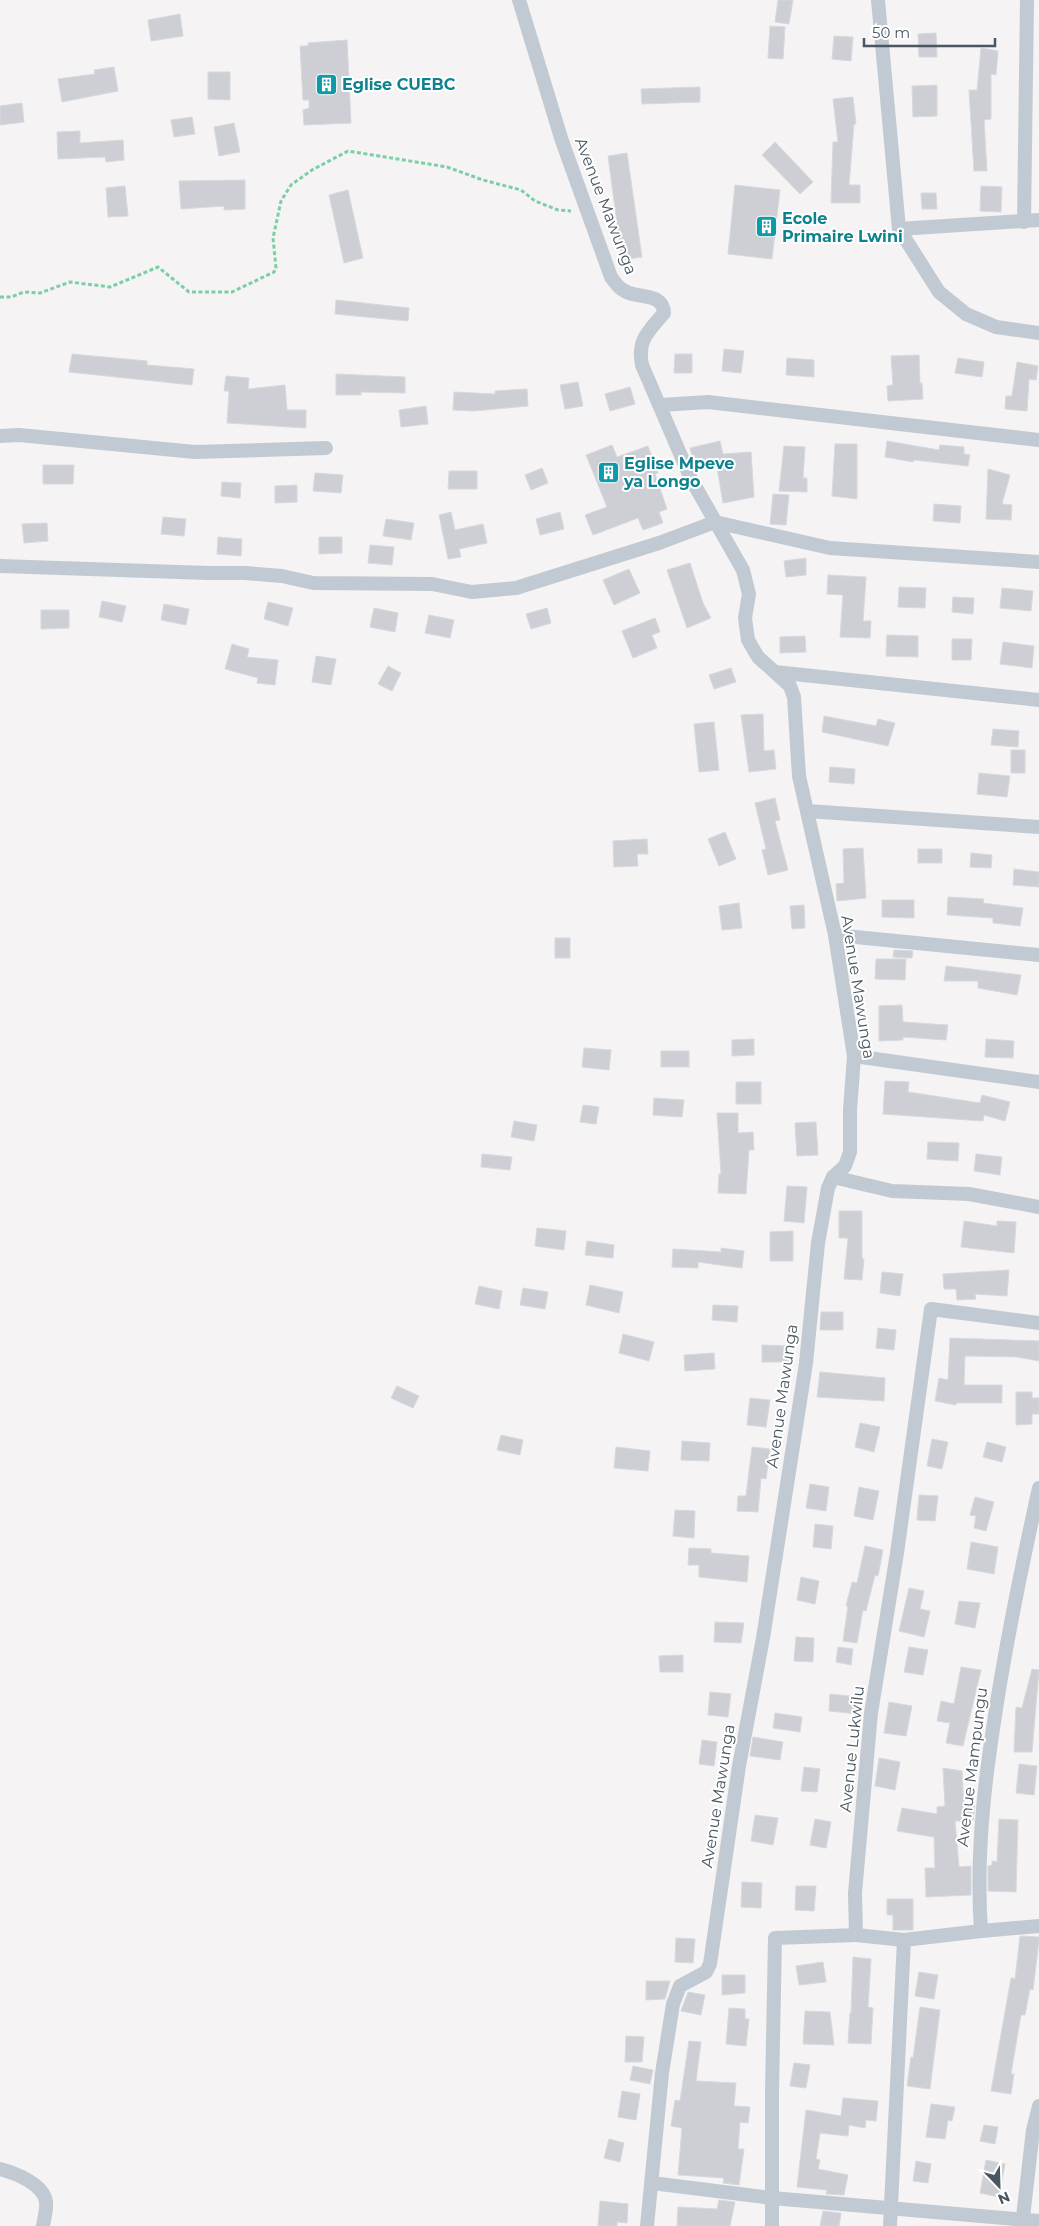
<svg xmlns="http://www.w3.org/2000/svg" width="1039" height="2226" font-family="Montserrat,sans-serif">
	<rect width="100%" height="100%" fill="#f5f3f3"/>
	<!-- building -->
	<g fill="#cdcfd5" stroke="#d7d9de">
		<polygon points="778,0 793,0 789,24 775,22"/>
		<polygon points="180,14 183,36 151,41 148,20"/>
		<polygon points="770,26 785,27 783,59 768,58"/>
		<polygon points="936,33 937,57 919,57 918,34"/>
		<polygon points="834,36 853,37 851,61 832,59"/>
		<polygon points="347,40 351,123 304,125 303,110 309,108 309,100 303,100 300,46 308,46 308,43"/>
		<polygon points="981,48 998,51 996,75 991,74 991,119 984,120 987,171 974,171 969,90 977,90"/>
		<polygon points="114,67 118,91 62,102 58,79 95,74 94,70"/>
		<polygon points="208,72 230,72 230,100 208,99"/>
		<polygon points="937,85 937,116 913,117 912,86"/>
		<polygon points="700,87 700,102 642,104 641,89"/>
		<polygon points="853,97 856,124 854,124 849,185 860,185 860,203 831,203 833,142 838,142 833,99"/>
		<polygon points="22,103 24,122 0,125 0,106"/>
		<polygon points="192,117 195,134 174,137 171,120"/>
		<polygon points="234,123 240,152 219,156 214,127"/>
		<polygon points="80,131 80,143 123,140 124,160 106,162 105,157 58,159 57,132"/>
		<polygon points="775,142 813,182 800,194 762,155"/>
		<polygon points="627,153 642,257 622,260 608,156"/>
		<polygon points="245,180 245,209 224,210 224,206 181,209 179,181"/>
		<polygon points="735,185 780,190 772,259 728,254"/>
		<polygon points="125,186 128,216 108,217 106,188"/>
		<polygon points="981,186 1002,187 1001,212 980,211"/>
		<polygon points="348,190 363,258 344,263 329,195"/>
		<polygon points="921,193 936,193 937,209 922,209"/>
		<polygon points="336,300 409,308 408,321 335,314"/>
		<polygon points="724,349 744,351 741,373 722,371"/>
		<polygon points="72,354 147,361 147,365 194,369 192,385 69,372"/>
		<polygon points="675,354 692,354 692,373 674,373"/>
		<polygon points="919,355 920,383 922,383 923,399 888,401 887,386 893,385 891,356"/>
		<polygon points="787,358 814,360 814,377 786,375"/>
		<polygon points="958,358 984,362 982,377 955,373"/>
		<polygon points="1017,362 1038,366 1036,380 1029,379 1027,411 1005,409 1006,396 1012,396"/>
		<polygon points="336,374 405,377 405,393 361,392 361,395 336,395"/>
		<polygon points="226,376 249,378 248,389 285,385 287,410 306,410 306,428 227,423 229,391 224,391"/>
		<polygon points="578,382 583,406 565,409 560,385"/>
		<polygon points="630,387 635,404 610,411 605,394"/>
		<polygon points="527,389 528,406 474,411 453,410 454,392 495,394 495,391"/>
		<polygon points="426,406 428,424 401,427 399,410"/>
		<polygon points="720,441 723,454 751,452 754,497 723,503 716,461 695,466 690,448"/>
		<polygon points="887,441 939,450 940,445 964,447 964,454 970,455 968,466 914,460 913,462 885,457"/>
		<polygon points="835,444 857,444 857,499 832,496"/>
		<polygon points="612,445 617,457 648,446 658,473 655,474 667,509 659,512 663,523 643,530 638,518 593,535 585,515 607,507 586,455"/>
		<polygon points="784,446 805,447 803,478 807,478 807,492 779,491"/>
		<polygon points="43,465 74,465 73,484 43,484"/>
		<polygon points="542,468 548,483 531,490 525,475"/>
		<polygon points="988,469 1010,475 1002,504 1012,505 1011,520 986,519"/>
		<polygon points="449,471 477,471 477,489 448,489"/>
		<polygon points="315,473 343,475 341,493 313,491"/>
		<polygon points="222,482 241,483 240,498 221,496"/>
		<polygon points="297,485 297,502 275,503 275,486"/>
		<polygon points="773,494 789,495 786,525 770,524"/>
		<polygon points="934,504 961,506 960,523 933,521"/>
		<polygon points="451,512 455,530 483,524 487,543 459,549 461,557 448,559 439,515"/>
		<polygon points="560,512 564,529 540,535 536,519"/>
		<polygon points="163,517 186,519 184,536 161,534"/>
		<polygon points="386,519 414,523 411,540 383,536"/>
		<polygon points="47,523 48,541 24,543 22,524"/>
		<polygon points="218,537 242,539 241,556 217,554"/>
		<polygon points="319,537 342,537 342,553 319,554"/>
		<polygon points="370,545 394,547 392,565 368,563"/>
		<polygon points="806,558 806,575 786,577 784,561"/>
		<polygon points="690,563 703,603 711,618 687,628 667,570"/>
		<polygon points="629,569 640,593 614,605 603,580"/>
		<polygon points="828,575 866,577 863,621 871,621 870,638 840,637 843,595 827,594"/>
		<polygon points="899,587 926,588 925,608 898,607"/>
		<polygon points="1002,588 1033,591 1031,611 1000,608"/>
		<polygon points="953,597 974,598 973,614 952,612"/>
		<polygon points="102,601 126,606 122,622 99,617"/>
		<polygon points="268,602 293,608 288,626 264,619"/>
		<polygon points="164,604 189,609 186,625 161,620"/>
		<polygon points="374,608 398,613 395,632 370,627"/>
		<polygon points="547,608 551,623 531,629 526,614"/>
		<polygon points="41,610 69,610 69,628 41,629"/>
		<polygon points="429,615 454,620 450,638 425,633"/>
		<polygon points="655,618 660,632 652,635 657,648 633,658 622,631"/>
		<polygon points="887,635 918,636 918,657 886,656"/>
		<polygon points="805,636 806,652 780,653 780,637"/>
		<polygon points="952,639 972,639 971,660 952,660"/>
		<polygon points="1003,642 1034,646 1032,668 1000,664"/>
		<polygon points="232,644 249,649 247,657 278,660 275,685 257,683 258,678 225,669"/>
		<polygon points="316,656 336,659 331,685 312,682"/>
		<polygon points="388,666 401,673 392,691 378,684"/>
		<polygon points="731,668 736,682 714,689 709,675"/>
		<polygon points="763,714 764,751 774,750 776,769 749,772 741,715"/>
		<polygon points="824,716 876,726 878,719 895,723 888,746 822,732"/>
		<polygon points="714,722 719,770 699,772 694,724"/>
		<polygon points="993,729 1019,731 1018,747 991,745"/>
		<rect x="1011" y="750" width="14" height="23"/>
		<polygon points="830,767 855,769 854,784 829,782"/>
		<polygon points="979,773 1010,776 1007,797 977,794"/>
		<polygon points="775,798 780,820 775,821 788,870 768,875 762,850 766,849 755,803"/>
		<polygon points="725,832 736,859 719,866 708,839"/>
		<polygon points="647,839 648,854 637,854 638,866 614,867 613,841"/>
		<polygon points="863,848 866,898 837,901 836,884 844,883 843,849"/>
		<rect x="918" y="849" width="24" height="14"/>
		<polygon points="971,853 992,855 991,868 970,867"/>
		<polygon points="1014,869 1039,872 1039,887 1013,885"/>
		<polygon points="948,897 984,899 983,903 1023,908 1020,926 993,923 993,918 947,915"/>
		<polygon points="882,900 914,900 914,918 882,917"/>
		<polygon points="739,903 742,928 722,930 719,906"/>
		<polygon points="804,905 805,928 792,929 790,906"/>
		<rect x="555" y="938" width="15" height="20"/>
		<polygon points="894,950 913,951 912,958 893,957"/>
		<polygon points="876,959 906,959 905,980 875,979"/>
		<polygon points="946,966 1021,975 1017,995 978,988 978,981 944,981"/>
		<polygon points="902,1005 903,1022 948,1025 946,1040 903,1037 903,1040 879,1041 879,1006"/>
		<polygon points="754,1039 754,1055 732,1056 732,1040"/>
		<polygon points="986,1039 1014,1041 1013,1058 985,1057"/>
		<polygon points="584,1048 611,1050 609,1070 582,1067"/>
		<rect x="661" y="1051" width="28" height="16"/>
		<polygon points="885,1081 909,1082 908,1092 980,1103 982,1095 1010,1102 1005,1121 984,1115 983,1121 883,1114"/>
		<rect x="736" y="1082" width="25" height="22"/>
		<polygon points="654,1098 684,1100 682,1117 653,1115"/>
		<polygon points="583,1105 599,1107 596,1124 580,1122"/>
		<polygon points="717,1113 738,1113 738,1133 753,1132 754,1150 749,1150 746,1194 718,1193 719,1174 721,1174"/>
		<polygon points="514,1121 537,1125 534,1141 511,1137"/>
		<polygon points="816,1122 818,1155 797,1156 795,1123"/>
		<polygon points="928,1142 959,1143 958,1161 927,1159"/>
		<polygon points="482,1154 512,1157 510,1170 481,1167"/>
		<polygon points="976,1154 1002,1157 1000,1175 974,1171"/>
		<polygon points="787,1186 807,1187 804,1223 784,1221"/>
		<polygon points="839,1211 862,1211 862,1258 864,1259 862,1280 844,1279 848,1238 839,1238"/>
		<polygon points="964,1221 997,1226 997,1221 1016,1222 1014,1253 961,1247"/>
		<polygon points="537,1228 566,1231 564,1250 535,1246"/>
		<polygon points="793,1231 793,1261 770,1261 770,1232"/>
		<polygon points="587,1241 614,1245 613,1258 585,1255"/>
		<polygon points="721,1248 744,1251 742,1268 698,1262 698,1268 672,1267 673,1249 721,1252"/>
		<polygon points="1009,1270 1007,1296 975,1294 976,1299 957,1300 956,1289 944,1289 943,1274"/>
		<polygon points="882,1272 903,1274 900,1296 880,1293"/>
		<polygon points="590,1285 623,1292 619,1313 586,1305"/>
		<polygon points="479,1286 502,1291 499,1309 475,1304"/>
		<polygon points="523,1288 548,1292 545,1309 520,1305"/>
		<polygon points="713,1305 738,1306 737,1322 712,1320"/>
		<polygon points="821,1312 843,1312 843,1330 820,1330"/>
		<polygon points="878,1328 896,1330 894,1350 876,1348"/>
		<polygon points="623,1334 654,1342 649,1361 619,1353"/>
		<polygon points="950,1338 1039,1341 1039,1361 1017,1357 965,1356 964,1385 1002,1385 1002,1403 956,1403 956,1405 935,1401 939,1378 948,1380"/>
		<polygon points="762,1345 789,1346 788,1362 762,1362"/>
		<polygon points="714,1353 715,1369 685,1371 684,1355"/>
		<polygon points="820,1372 885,1378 884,1401 817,1397"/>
		<polygon points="397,1386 419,1396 413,1408 391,1398"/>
		<polygon points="1016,1392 1032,1392 1032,1398 1039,1398 1039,1414 1032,1414 1032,1424 1016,1425"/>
		<polygon points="750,1398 770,1400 766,1427 747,1425"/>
		<polygon points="860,1423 880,1427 874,1452 855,1447"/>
		<polygon points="501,1435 523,1440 520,1455 497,1450"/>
		<polygon points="932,1439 948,1442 942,1469 927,1466"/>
		<polygon points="682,1441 710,1443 709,1461 681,1460"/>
		<polygon points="987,1442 1006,1447 1002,1462 983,1457"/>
		<polygon points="616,1447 650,1451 648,1471 614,1468"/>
		<polygon points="752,1447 770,1449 766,1479 761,1478 758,1512 737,1511 738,1496 746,1496"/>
		<polygon points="810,1484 829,1487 826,1511 806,1508"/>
		<polygon points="859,1487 879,1491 873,1520 854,1516"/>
		<polygon points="919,1495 938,1496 935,1521 917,1520"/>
		<polygon points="975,1497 994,1502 986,1531 974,1528 976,1516 970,1515"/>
		<polygon points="675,1510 695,1511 694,1538 673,1536"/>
		<polygon points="815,1524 833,1526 831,1549 813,1547"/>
		<polygon points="971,1542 998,1547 994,1574 967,1569"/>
		<polygon points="865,1546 883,1550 878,1576 875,1575 866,1611 863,1610 857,1643 843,1641 848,1606 846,1606 852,1582 857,1583"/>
		<polygon points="689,1548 711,1549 711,1553 749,1556 747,1582 699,1577 699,1565 688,1565"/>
		<polygon points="801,1577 819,1581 815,1604 797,1600"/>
		<polygon points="909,1588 924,1591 920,1609 930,1611 924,1637 899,1631"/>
		<polygon points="959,1601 980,1603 975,1628 955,1624"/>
		<polygon points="715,1622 744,1623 741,1643 714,1642"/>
		<polygon points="796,1637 814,1638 813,1662 794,1661"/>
		<polygon points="838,1647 853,1649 851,1665 836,1662"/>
		<polygon points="909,1647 928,1650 923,1675 904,1672"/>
		<polygon points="683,1655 683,1672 660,1672 659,1656"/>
		<polygon points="961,1667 981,1670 963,1746 946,1743 950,1723 937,1721 941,1701 954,1704"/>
		<polygon points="1032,1669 1039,1670 1032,1752 1014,1752 1016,1707 1022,1708"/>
		<polygon points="710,1692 731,1694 728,1717 708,1715"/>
		<polygon points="830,1694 858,1697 857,1714 829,1711"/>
		<polygon points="889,1702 912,1706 906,1736 884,1733"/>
		<polygon points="775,1713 802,1717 800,1732 773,1728"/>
		<polygon points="753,1737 783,1742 780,1760 750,1756"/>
		<polygon points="702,1740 717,1742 714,1766 699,1764"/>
		<polygon points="879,1758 900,1762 895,1790 875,1786"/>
		<polygon points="1019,1764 1037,1766 1034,1795 1016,1793"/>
		<polygon points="804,1767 820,1769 817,1792 801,1791"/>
		<polygon points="943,1768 962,1771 964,1805 975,1805 973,1821 955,1821 959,1867 971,1866 971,1895 926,1897 925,1868 935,1868 934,1837 897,1831 902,1808 937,1814 937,1807 945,1806"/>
		<polygon points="755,1815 778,1818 773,1845 751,1841"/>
		<polygon points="815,1819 831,1822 826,1848 810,1845"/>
		<polygon points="999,1819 1018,1820 1016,1892 988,1891 988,1866 992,1865 992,1861 997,1862"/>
		<polygon points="742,1882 762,1883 761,1908 741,1907"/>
		<polygon points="796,1886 816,1886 814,1911 795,1910"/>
		<polygon points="887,1899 913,1899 913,1930 893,1930 893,1915 887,1915"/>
		<polygon points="1020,1936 1039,1937 1039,1941 1033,1990 1030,1989 1025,2015 1021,2015 1011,2074 1014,2074 1011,2094 991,2091 1011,1978 1015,1979"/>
		<polygon points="676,1938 695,1939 693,1963 675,1962"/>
		<polygon points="853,1957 871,1959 868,2007 873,2008 871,2044 848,2043 850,2013 851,2013"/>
		<polygon points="823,1962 826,1982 799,1985 796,1966"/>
		<polygon points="919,1972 938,1975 934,1999 915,1996"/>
		<polygon points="722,1975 745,1975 745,1993 722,1995"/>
		<polygon points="646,1981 670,1981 665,1999 646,2000"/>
		<polygon points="688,1992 705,1995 701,2015 681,2011"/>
		<polygon points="920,2007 940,2010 930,2089 907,2086 911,2057 913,2058"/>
		<polygon points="729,2008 745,2009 745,2019 749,2019 746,2046 726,2044"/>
		<polygon points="805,2011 830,2012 834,2045 803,2044"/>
		<polygon points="626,2036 644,2037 642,2062 625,2062"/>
		<polygon points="689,2041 701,2042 696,2081 736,2083 734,2106 750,2107 748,2123 740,2122 738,2149 744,2149 739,2185 723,2183 724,2178 678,2175 682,2128 671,2126 675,2100 680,2101"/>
		<polygon points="794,2063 810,2065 806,2088 790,2086"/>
		<polygon points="633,2066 653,2070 650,2084 630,2080"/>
		<polygon points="622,2091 640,2094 636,2120 618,2117"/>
		<polygon points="843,2098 878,2101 876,2121 866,2120 865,2128 849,2125 848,2136 820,2133 816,2159 820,2160 818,2169 848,2175 844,2195 826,2194 827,2190 797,2187 806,2110 841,2116"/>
		<polygon points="931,2104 955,2107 952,2121 948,2120 945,2139 926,2137"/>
		<polygon points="984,2125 998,2127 995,2144 980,2141"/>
		<polygon points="609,2139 624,2143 620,2162 604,2158"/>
		<polygon points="986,2160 1005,2164 999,2197 980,2193"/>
		<polygon points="916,2161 931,2164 928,2183 913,2181"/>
		<polygon points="719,2200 735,2202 730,2226 677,2226 678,2207 717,2209"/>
		<polygon points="600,2201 628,2204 627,2223 617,2222 617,2226 598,2226"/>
		<polygon points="823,2211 841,2213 839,2226 820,2226"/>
	</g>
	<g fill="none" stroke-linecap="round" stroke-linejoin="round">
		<!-- path -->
		<polyline stroke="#7ad0a6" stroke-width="3" stroke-dasharray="4 2.5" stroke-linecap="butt" points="0,297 11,297 24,292 40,293 70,282 110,287 158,267 189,292 232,292 274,272 276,268 273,238 281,201 291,185 312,170 348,151 447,167 483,180 521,190 535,201 558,210 571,211"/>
		<!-- minor -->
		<g stroke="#c1cad2" stroke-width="14">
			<path d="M519,0L562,141L611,277C616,284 620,290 629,293C643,298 663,294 664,313C648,332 637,340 642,365L691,479L743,570L749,594L745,618L748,640L758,657L790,686L794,697L799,776L835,935L854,1056L850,1110V1152L845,1166L833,1177L828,1188L818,1243L806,1363L763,1638L739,1766L710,1964L706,1972L680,1986L673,2004L662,2073L647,2226"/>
			<polyline points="878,0 899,229 939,292 966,314 996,327 1039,333"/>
			<polyline points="1024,222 1027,0"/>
			<polyline points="899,229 1039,220"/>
			<polyline points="661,405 708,402 1039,440"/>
			<polyline points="0,436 19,435 195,452 326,448"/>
			<polyline points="0,566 208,573 245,573 282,576 313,583 432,584 472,592 516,588 659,543 715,522 830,548 1039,562"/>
			<polyline points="775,672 1039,700"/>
			<polyline points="807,811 1039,827"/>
			<polyline points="835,935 1039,955"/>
			<polyline points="854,1056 1039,1082"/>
			<polyline points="833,1177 892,1191 969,1194 1039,1207"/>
			<polyline points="981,1931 1039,1926"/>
			<polyline points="856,1935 904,1940"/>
			<path d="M0,2169C15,2173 44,2184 46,2202C47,2210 44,2219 43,2226"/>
			<polyline points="652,2183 772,2198 1039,2221"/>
			<polyline points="772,2226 772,2092 775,1938 856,1935 855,1893 871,1713 897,1553 931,1309 1039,1323"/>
			<path d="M890,2226L904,1940L981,1931C975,1845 987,1762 1001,1678C1012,1614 1025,1551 1039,1488"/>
			<polyline points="1022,2226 1033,2130 1039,2106"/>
		</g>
	</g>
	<!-- icons -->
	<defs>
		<symbol id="building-square" viewBox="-11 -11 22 22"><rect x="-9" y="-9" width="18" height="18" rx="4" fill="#0f9aa8" stroke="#fff"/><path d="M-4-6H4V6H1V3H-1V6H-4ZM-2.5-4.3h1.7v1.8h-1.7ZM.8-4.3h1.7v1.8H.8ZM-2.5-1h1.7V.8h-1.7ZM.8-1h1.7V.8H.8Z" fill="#fff"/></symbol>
	</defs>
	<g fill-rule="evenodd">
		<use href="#building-square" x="314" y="72" width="25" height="25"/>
		<use href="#building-square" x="754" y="214" width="25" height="25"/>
		<use href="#building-square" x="596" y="460" width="25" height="25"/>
	</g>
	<g text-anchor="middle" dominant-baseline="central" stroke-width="4" stroke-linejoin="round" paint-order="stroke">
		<!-- culture labels -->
		<g font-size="16" font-weight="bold" fill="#0d838f" stroke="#fff" text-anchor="start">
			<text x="342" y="84">Eglise CUEBC</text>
			<text x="782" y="218">Ecole<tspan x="782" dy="18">Primaire Lwini</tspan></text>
			<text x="624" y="463">Eglise Mpeve<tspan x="624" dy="18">ya Longo</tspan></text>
		</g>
		<!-- street labels -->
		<g font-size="16" fill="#4a5661" stroke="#fff">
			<text transform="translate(606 206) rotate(69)">Avenue Mawunga</text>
			<text transform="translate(858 987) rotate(81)">Avenue Mawunga</text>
			<text transform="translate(782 1396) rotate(-82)">Avenue Mawunga</text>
			<text transform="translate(852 1749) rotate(-84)">Avenue Lukwilu</text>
			<text transform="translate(972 1767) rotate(-83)">Avenue Mampungu</text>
			<text transform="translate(718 1796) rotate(-81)">Avenue Mawunga</text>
		</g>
	</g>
	<!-- north arrow -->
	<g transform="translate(999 2186) rotate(157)" stroke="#ffffff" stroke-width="4" paint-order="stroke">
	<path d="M0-4L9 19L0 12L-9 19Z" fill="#4a5661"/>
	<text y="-8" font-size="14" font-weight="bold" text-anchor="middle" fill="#4a5661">N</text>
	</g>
	<!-- scale -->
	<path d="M864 38v8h131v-8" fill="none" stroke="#4a5661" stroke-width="2.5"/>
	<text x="872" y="38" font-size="15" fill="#4a5661" stroke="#ffffff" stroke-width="4" paint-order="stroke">50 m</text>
</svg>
